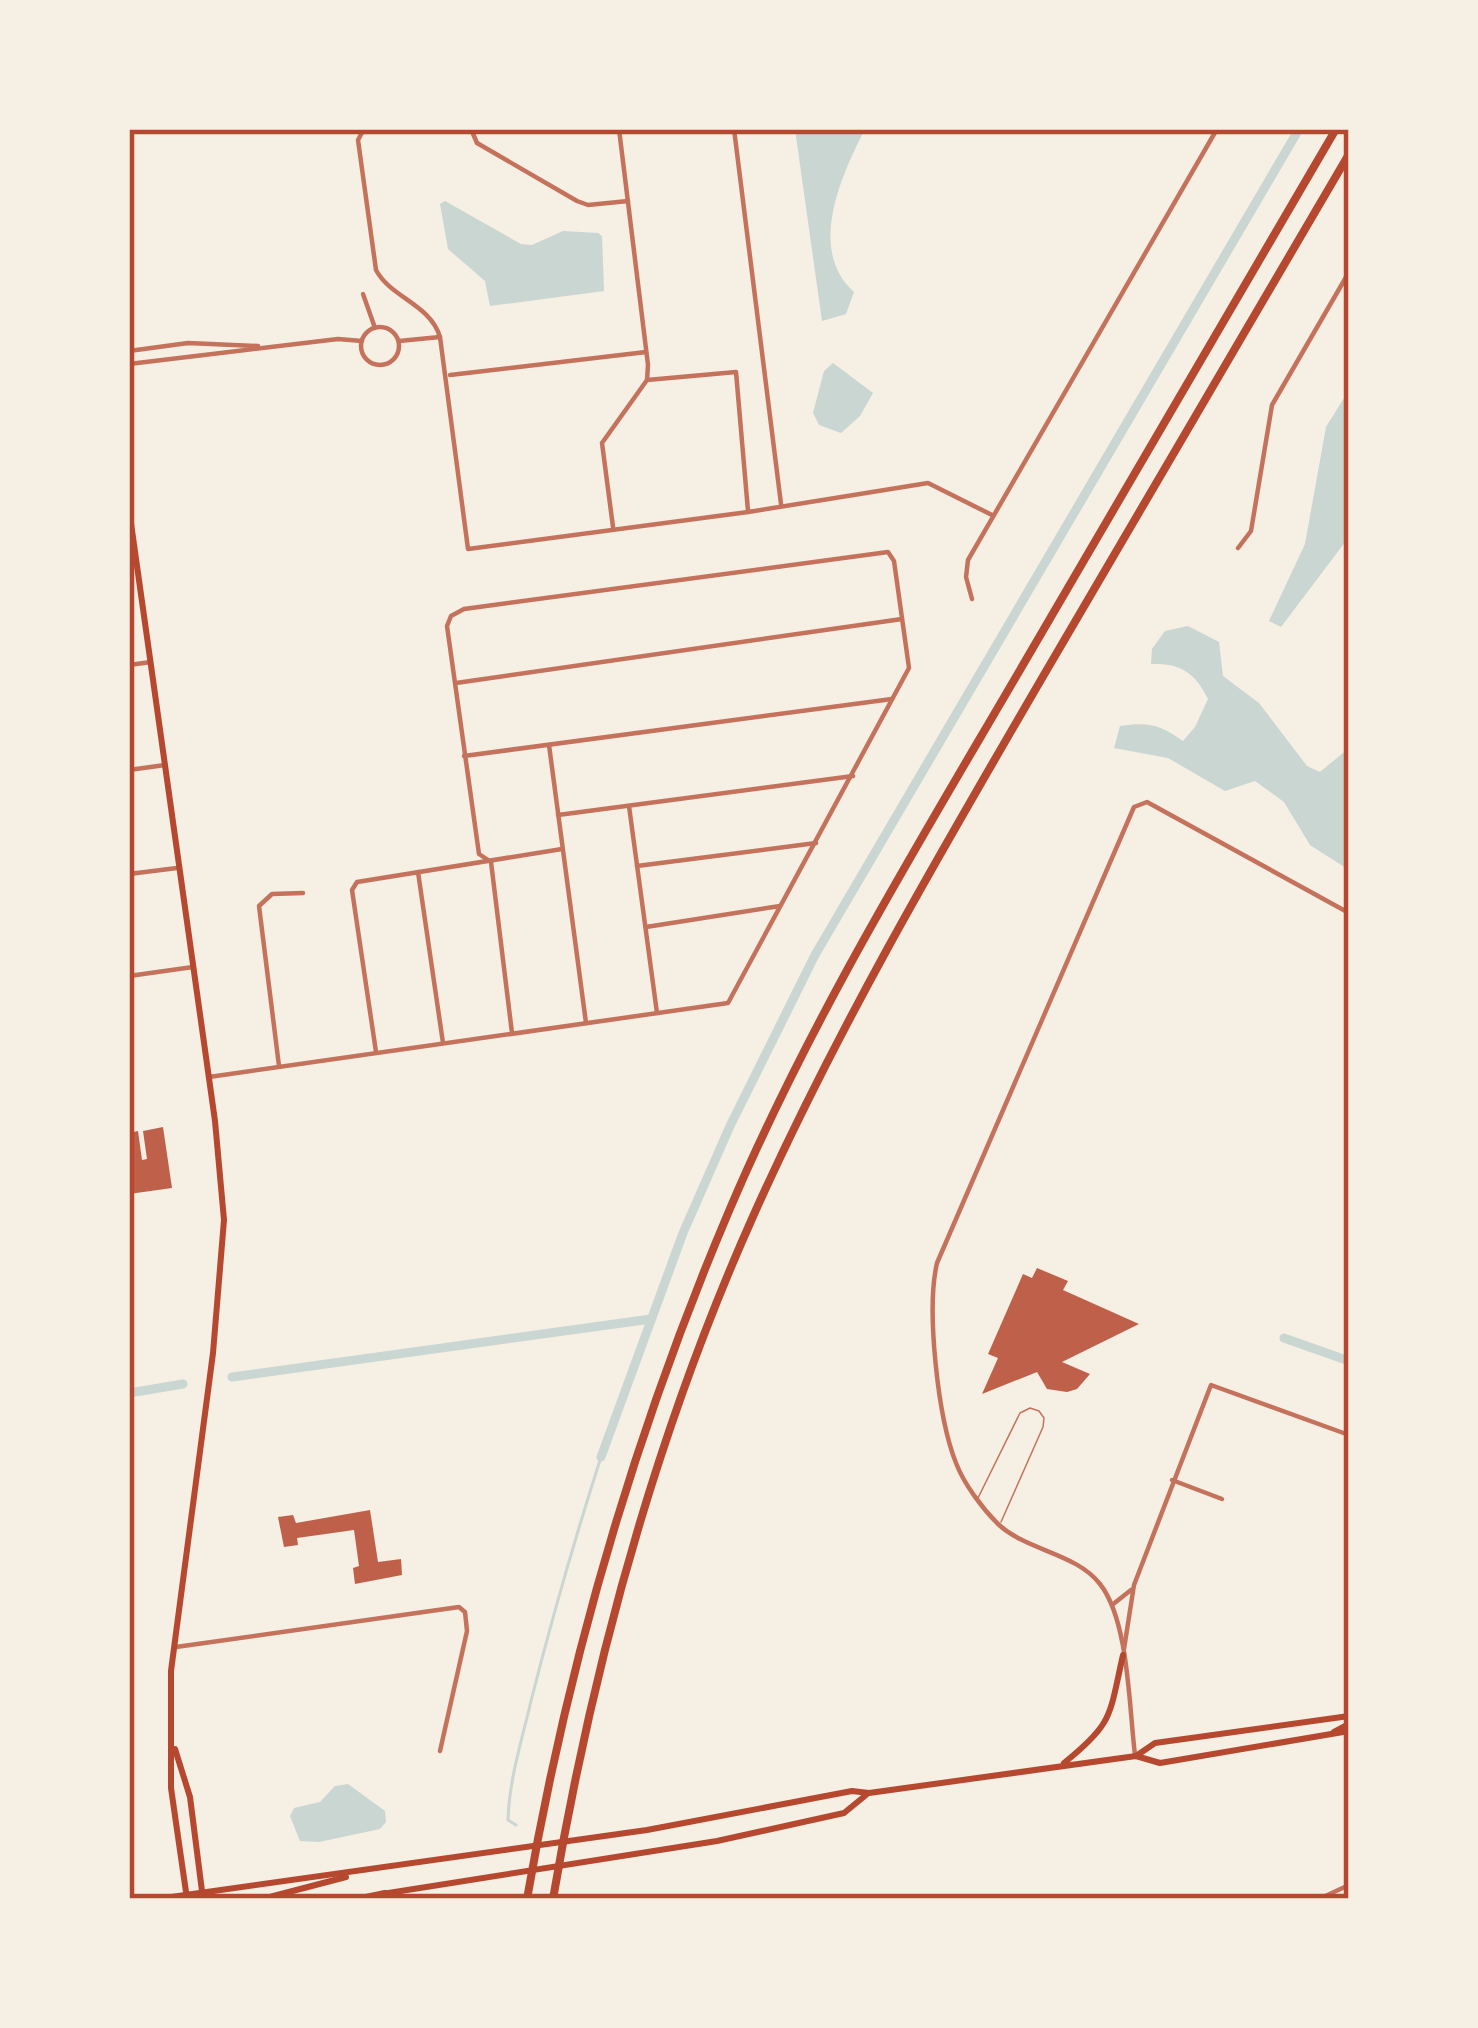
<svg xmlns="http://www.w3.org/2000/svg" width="1478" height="2028" font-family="'Archivo Narrow',sans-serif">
	<rect width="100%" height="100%" fill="#f6efe4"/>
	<!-- water -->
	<g fill="#c9d6d2">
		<path d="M795,129H865C841,176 807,250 854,292L846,314L822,321Z"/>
		<polygon points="445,201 521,244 532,245 563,231 598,233 602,236 604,291 490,306 485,281 448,249 440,204"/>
		<polygon points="833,363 873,393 860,416 841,433 819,425 813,413 824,371"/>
		<polygon points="1349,390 1349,537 1281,627 1269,621 1305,544 1326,427"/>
		<path d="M1188,626L1219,642L1223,676L1259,703L1307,766L1320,772L1349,748V870L1310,845L1284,802L1255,781L1225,791L1168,758L1114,748L1120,726C1148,722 1159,724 1183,741L1195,727L1208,699C1195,672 1180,663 1151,664L1152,649L1165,631Z"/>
		<polygon points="348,1784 385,1811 386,1822 380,1829 319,1842 300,1841 290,1816 294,1808 320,1802 335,1786"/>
	</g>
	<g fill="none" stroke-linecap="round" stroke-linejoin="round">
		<!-- stream -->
		<path stroke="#c9d6d2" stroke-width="3" d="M516,1825L508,1820C509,1780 522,1740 531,1701C552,1618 575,1538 601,1457"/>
		<!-- canal -->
		<g stroke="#c9d6d2" stroke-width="9">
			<polyline points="1284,1338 1349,1361"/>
			<polyline points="232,1377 651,1319"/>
			<polyline points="129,1393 183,1384"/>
			<polyline points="601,1457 683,1233 730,1126 815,955 1299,129"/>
		</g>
	</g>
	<!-- building -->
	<g fill="#bf614a">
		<polygon points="163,1127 172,1188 129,1194 129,1133 138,1131 142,1160 147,1159 143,1131"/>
		<polygon points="1037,1268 1068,1281 1063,1290 1139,1324 1062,1362 1090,1374 1077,1389 1067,1392 1047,1389 1037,1372 982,1394 998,1358 988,1354 1023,1274 1032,1278"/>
		<polygon points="370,1510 378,1562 401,1559 402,1575 355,1584 353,1568 359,1566 354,1530 297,1538 298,1545 284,1547 278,1517 293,1515 296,1523"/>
	</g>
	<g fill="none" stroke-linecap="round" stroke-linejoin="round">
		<!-- service -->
		<polyline stroke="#c5725c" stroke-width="1.5" points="978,1498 1020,1413 1030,1408 1039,1411 1044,1418 1043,1427 1001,1522"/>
		<!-- minor -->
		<g stroke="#c5725c" stroke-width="4.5">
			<path d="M364,129L358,140L376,270C391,298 430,304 440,337L468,549L748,512L928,483L992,515"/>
			<polyline points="471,129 477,143 577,201 588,205 628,201"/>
			<polyline points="734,129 781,504"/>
			<polyline points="363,294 375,328"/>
			<circle cx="380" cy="346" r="19"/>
			<polyline points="399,341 440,337"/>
			<polyline points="129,351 188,343 258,346"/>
			<polyline points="129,364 338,339 362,341"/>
			<polyline points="450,375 646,352"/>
			<polyline points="647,380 736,372 748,511"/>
			<polyline points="613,527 602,443 647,380 648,365 619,129"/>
			<polyline points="1238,548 1251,531 1272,405 1349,272"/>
			<polyline points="972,599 966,577 968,560 1217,129"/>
			<polyline points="129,665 151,662"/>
			<polyline points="456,683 902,619"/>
			<polyline points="549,745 586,1023"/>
			<polyline points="464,756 892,699"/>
			<polyline points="129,770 165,765"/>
			<polyline points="629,806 657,1013"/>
			<polyline points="558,815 853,776"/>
			<polyline points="637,866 816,843"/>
			<polyline points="418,872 443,1043"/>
			<polyline points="129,874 177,868"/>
			<polyline points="646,927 780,906"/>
			<polyline points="129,976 193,967"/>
			<polyline points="376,1052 352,890 357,882 562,849"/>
			<polyline points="279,1066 259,906 272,894 303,893"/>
			<polyline points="209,1077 728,1003 909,668 894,561 888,552 464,609 451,616 447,626 479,854 491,862 512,1033"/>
			<polyline points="1172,1480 1222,1499"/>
			<polyline points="1112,1605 1131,1590"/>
			<polyline points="176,1647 459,1607 465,1612 467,1631 440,1751"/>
			<polyline points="1124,1649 1134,1585 1211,1385 1349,1435"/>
			<path d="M1135,1755C1129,1708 1129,1621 1100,1584C1076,1553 1027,1551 998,1524C982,1508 964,1484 956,1463C938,1418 926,1310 937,1263L1134,807L1147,802L1349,913"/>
			<polyline points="1319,1899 1349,1885"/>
		</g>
		<!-- secondary -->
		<g stroke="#b5482f" stroke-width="6">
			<polyline points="1334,1732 1349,1724"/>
			<polyline points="1136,1756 1155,1743 1349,1716"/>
			<path d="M1064,1763C1114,1723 1109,1716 1123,1655"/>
			<polyline points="382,1894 717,1841 844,1813 866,1795"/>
			<polyline points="157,1899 647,1830 852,1791 869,1793 1136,1756 1160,1763 1349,1731"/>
			<polyline points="262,1899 346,1877"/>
			<polyline points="347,1899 363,1897"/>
		</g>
		<!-- primary -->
		<g stroke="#b5482f" stroke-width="6">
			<polyline points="129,509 215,1121 224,1220 213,1353 171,1671 171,1788 187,1899"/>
			<polyline points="175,1749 190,1797 203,1899"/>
		</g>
		<!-- motorway -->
		<g stroke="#b5482f" stroke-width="8">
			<polyline points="361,1899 385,1894"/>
			<path d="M527,1899C568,1662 635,1432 729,1211C805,1032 905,866 1003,699C1114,509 1225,319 1336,129"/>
			<path d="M553,1899C593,1663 657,1430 755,1212C839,1025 942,850 1045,673C1146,500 1248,327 1349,154"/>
		</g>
	</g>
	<!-- border -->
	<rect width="1478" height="2028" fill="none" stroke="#f6efe4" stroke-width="264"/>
	<rect x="132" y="132" width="1214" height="1764" fill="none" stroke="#b5482f" stroke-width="4.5"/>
</svg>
